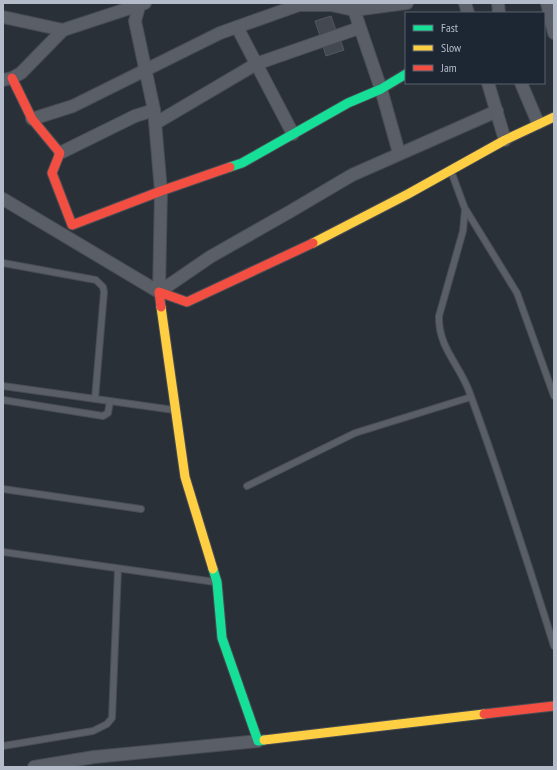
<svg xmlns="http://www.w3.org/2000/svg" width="557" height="770" font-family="'PT Sans Narrow',sans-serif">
	<rect width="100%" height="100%" fill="#2a3038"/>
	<!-- building -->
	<g fill="#444950" stroke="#52575f">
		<polygon points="331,16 337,33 321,39 315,21"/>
		<polygon points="340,39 344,50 326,56 323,46"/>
	</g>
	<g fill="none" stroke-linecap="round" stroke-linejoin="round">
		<defs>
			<g id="lane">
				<path d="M451,171L465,209L463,231L439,316C438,347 459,364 469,391C500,475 527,560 554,646"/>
				<polyline points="466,210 517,293 554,396"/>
				<polyline points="3,263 96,280 103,287 104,292 95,399"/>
				<polyline points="3,386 174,410"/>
				<polyline points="3,400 103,416 108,413 110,401"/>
				<polyline points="247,486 355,433 471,397"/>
				<polyline points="3,489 141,509"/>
				<polyline points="3,552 215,582"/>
				<polyline points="3,746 93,731 107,724 112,718 118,569"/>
			</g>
			<g id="street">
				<polyline points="140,3 135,21 154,110 161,191 159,292 210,257 291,211 352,175 497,111"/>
				<polyline points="465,3 468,13"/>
				<polyline points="498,3 499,13"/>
				<polyline points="547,3 554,33"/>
				<polyline points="354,4 354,10 381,89 399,153"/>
				<polyline points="3,17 63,30 145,3"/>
				<polyline points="237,27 293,134"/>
				<polyline points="3,80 12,78 21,73 63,30"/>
				<polyline points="488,83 505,140"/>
				<polyline points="521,83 538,123"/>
				<polyline points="32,119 73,106 220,33 299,5 331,5 354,10 407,3"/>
				<polyline points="156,123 256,64 359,28"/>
				<polyline points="60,153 135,116 154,110"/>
				<polyline points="3,199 159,292"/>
				<polyline points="34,767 94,757 258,741"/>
			</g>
			<g id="fast">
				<polyline points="230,167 242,163 348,103 381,89 406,74"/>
				<polyline points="213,569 217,582 222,638 258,741 264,740"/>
			</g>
			<g id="slow">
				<polyline points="313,243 408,194 505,140 554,117"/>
				<polyline points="161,307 185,477 213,569"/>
				<polyline points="264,740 484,714"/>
			</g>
			<g id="jam">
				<polyline points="12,78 32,119 60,153 52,173 72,225 161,191 230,167"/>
				<polyline points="161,307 159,292 187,302 313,243"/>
				<polyline points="484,714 554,706"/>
			</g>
		</defs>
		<!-- lane casing -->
		<use href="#lane" stroke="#484c53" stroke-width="8"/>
		<!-- street casing -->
		<use href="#street" stroke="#484c53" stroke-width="14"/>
		<!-- fast casing -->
		<use href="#fast" stroke="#484c53" stroke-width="11"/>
		<!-- slow casing -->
		<use href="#slow" stroke="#484c53" stroke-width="11"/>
		<!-- jam casing -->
		<use href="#jam" stroke="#484c53" stroke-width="11"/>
		<!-- lane -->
		<use href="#lane" stroke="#5a5e66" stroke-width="6"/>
		<!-- street -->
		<use href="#street" stroke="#5a5e66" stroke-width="12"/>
		<!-- fast -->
		<use href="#fast" stroke="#16e098" stroke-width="9"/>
		<!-- slow -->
		<use href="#slow" stroke="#ffcf43" stroke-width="9"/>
		<!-- jam -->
		<use href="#jam" stroke="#f24e42" stroke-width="9"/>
	</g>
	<!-- border -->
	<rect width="557" height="770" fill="none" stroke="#b4bcc9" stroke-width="8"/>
	<!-- legend -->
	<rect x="405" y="12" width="140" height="72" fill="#1d2633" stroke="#59626f"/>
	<rect x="413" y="25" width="20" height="6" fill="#16e098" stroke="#59626f"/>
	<text x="441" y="32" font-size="12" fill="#b4bcc9">Fast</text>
	<rect x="413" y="45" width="20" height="6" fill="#ffcf43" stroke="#59626f"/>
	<text x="441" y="52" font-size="12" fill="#b4bcc9">Slow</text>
	<rect x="413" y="65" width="20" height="6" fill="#f24e42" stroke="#59626f"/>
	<text x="441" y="72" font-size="12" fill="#b4bcc9">Jam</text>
</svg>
